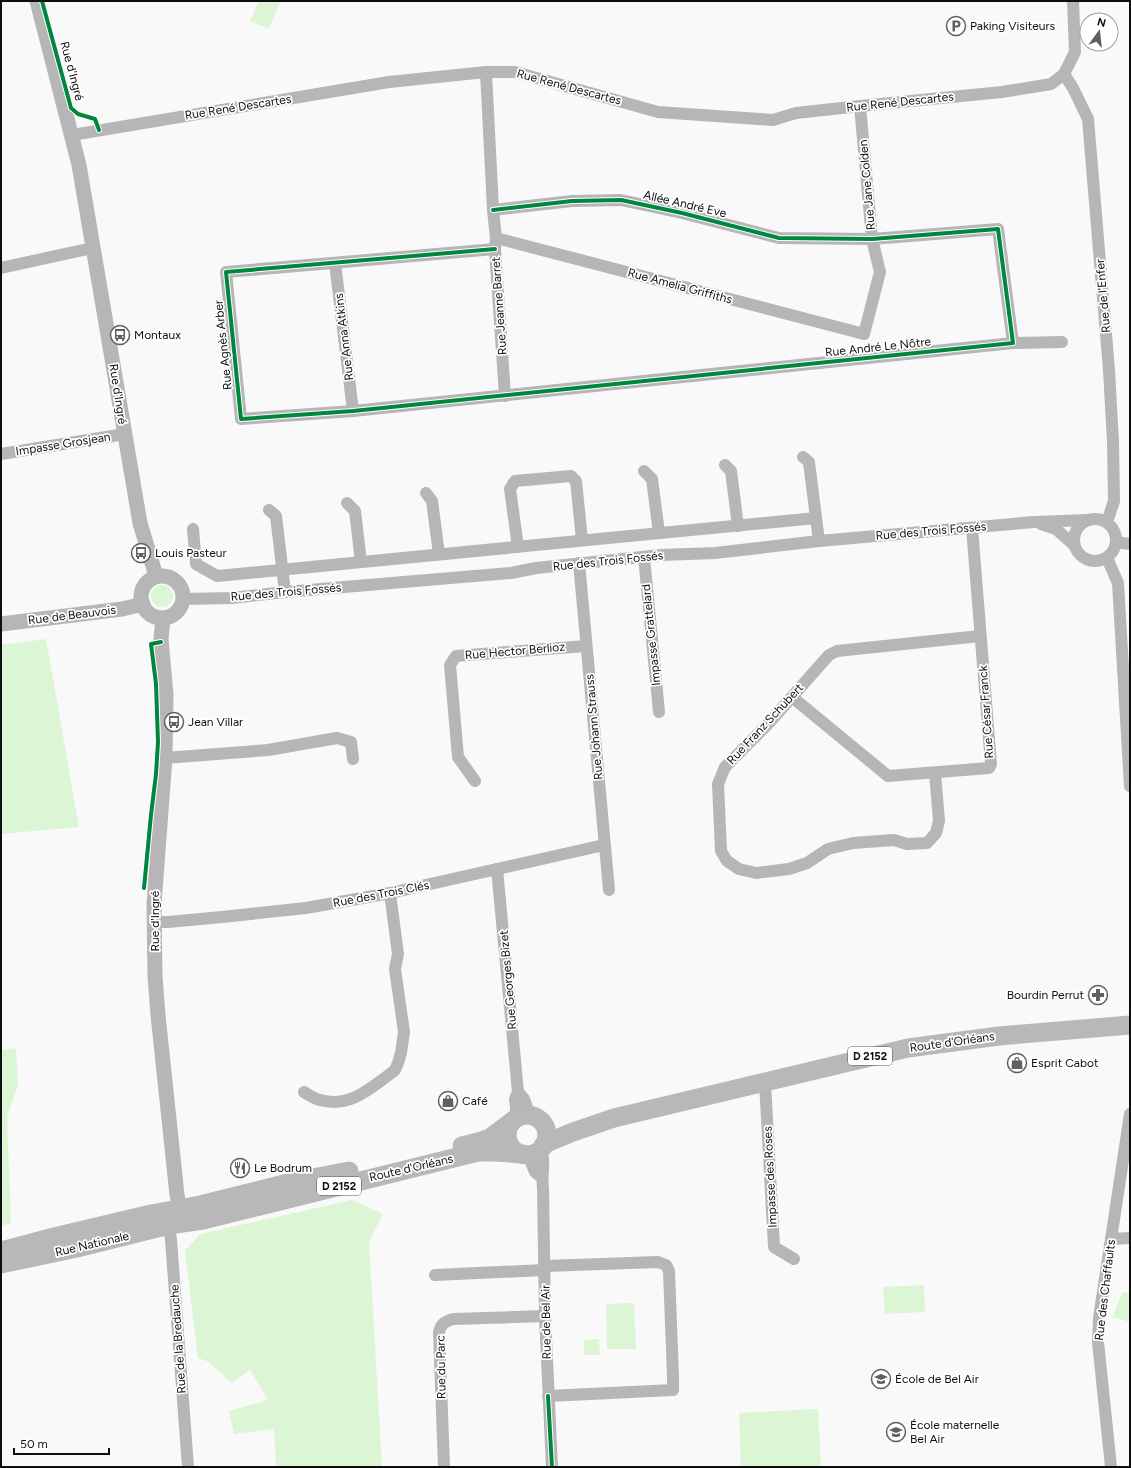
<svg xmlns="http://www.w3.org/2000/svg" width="1131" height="1468" font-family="Figtree,sans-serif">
	<rect width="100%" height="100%" fill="#f9f9fa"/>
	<!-- green -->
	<g fill="#dcf5d5">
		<polygon points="259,1 281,1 269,29 250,21"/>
		<circle cx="162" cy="596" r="11"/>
		<polygon points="46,639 79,827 1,834 1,645"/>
		<polygon points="16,1048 18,1086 7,1116 11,1223 1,1226 1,1050"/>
		<polygon points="352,1200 383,1214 369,1241 382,1467 276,1467 274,1429 234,1434 229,1411 268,1400 250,1370 232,1383 207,1361 198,1358 185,1251 200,1234"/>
		<polygon points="924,1285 925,1312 885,1314 883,1287"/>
		<polygon points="1122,1292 1130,1293 1130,1322 1113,1317"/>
		<polygon points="634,1303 636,1349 607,1349 606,1304"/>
		<polygon points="599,1339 600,1355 584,1355 584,1340"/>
		<polygon points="818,1409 821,1467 741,1467 739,1413"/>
	</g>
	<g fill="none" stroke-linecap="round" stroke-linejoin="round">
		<!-- minor -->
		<g stroke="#b6b6b6" stroke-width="12">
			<polyline points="486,72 493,210 496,238 495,249 505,396"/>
			<polyline points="1064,74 1073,88 1088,119 1109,370 1113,442 1114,501 1109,516 1106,522"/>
			<polyline points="72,135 389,82 486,72 515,72 658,112 773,120 796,113 860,106 1002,92 1051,84 1064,74 1075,52 1073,1"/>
			<polyline points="493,210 572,201 621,200 682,213 779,238 872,239 998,229 1013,343 353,411 241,419 226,272 495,249"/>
			<polyline points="496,238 864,334 880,272 872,239 860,106"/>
			<polyline points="335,263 353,411"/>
			<polyline points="1,268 92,248"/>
			<polyline points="1013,343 1062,342"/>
			<polyline points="1,454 125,434"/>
			<polyline points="803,457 809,462 816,518"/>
			<polyline points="725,465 731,471 738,526"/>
			<polyline points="644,471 652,479 659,533"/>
			<polyline points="426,493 432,501 439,554"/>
			<polyline points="347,503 355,511 361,562"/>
			<polyline points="269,510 276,516 285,592"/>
			<circle cx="1095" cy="540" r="21"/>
			<polyline points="1041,524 1056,529 1074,545"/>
			<polyline points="193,529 196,564 217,576 816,518 819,541"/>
			<polyline points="1116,542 1130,544"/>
			<polyline points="518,547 510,489 515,481 571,476 576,481 582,540"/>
			<polyline points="644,557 659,712"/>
			<polyline points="1107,558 1118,583 1130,786"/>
			<polyline points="579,563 609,890"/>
			<polyline points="183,599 232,598 285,592 511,573 536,568 661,555 715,553 819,541 1034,522 1089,520"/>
			<polyline points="792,697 888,776 989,768 991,764 972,528"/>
			<polyline points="165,758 268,750 337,738 351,742 353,759"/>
			<polyline points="935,773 939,821 936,833 927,843 907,844 894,840 853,843 828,849 807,863 789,869 756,873 739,869 727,861 721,851 718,784 725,767 768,724 829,655 837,651 980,636"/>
			<polyline points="475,781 458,757 450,665 456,656 586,646"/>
			<polyline points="497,869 518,1092 515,1099 517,1117"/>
			<polyline points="154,922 168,922 222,917 306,908 390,893 604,845"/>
			<polyline points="765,1083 774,1247 794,1259"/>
			<path d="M304,1092C309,1095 315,1099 320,1100C349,1108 368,1090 390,1074L395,1070L398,1063L401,1053L404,1032L395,969L398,954L390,893"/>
			<polyline points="518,1092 524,1099 530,1115"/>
			<path d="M541,1149C546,1164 541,1173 543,1188L545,1316L552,1467"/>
			<polyline points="528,1155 535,1172 541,1177"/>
			<polyline points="168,1218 171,1240 188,1467"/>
			<polyline points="1111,1239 1130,1238"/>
			<polyline points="545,1266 658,1262 666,1265 669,1271 673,1376 673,1390 548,1396"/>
			<polyline points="435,1275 545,1270"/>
			<path d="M444,1467L439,1332C441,1323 445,1322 453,1319L545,1316"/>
			<polyline points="1111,1467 1098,1342 1099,1318 1130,1114"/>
		</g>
		<!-- tertiary -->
		<g stroke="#b6b6b6" stroke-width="15">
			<polyline points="37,1 79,165 140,523 156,576"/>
			<circle cx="162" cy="597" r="21"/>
			<polyline points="163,618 161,639 166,695 165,758 154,904 155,976 158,1015 177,1195 182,1218"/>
			<polyline points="1,624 122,609 143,604"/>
		</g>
		<!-- primary -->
		<g stroke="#b8b8b9" stroke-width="19">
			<circle cx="527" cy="1135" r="20"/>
			<polyline points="544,1144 573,1132 614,1118 908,1048 999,1036 1130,1025"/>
			<polyline points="462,1146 478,1142 490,1138 511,1122"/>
			<polyline points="1,1251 54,1237 151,1214 200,1205 292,1182 349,1171"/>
			<polyline points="1,1264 77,1248 169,1225 203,1220 478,1152 495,1152 523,1154"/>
		</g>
		<defs>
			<g id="cycleway">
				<polyline points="42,1 71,108 78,114 95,119 99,130"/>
				<polyline points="493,210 572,201 621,200 682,213 779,238 872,239 998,229 1013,343 353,411 241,419 226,272 495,249"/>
				<polyline points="144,888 151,815 156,774 158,742 156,684 151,644 161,642"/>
				<polyline points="548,1396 552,1467"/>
			</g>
		</defs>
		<!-- cycleway casing -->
		<use href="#cycleway" stroke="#fff" stroke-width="6"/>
		<!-- cycleway -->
		<use href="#cycleway" stroke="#00873e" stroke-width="4"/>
	</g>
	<!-- icons -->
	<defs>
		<symbol id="parking-ring" viewBox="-11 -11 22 22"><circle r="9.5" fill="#fff" stroke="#606061" stroke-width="1.5"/><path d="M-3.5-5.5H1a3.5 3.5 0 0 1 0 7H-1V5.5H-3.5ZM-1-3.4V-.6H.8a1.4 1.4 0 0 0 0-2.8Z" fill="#606061"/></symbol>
		<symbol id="bus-ring" viewBox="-11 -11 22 22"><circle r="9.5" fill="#fff" stroke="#606061" stroke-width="1.5"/><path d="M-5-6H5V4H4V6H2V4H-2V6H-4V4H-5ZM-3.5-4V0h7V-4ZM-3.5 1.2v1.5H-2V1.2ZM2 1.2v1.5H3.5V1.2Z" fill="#606061"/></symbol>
		<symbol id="pharmacy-ring" viewBox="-11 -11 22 22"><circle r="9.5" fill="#fff" stroke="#606061" stroke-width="1.5"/><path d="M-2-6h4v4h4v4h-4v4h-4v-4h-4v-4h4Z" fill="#606061"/></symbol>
		<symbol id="shop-ring" viewBox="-11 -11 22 22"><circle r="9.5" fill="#fff" stroke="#606061" stroke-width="1.5"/><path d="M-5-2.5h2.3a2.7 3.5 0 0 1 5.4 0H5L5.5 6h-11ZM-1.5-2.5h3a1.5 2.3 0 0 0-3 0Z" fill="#606061"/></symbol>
		<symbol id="restaurant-ring" viewBox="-11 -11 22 22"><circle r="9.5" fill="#fff" stroke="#606061" stroke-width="1.5"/><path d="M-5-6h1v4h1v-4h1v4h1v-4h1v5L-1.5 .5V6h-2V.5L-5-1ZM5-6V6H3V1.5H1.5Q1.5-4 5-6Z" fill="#606061"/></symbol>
		<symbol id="school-ring" viewBox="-11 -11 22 22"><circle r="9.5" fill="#fff" stroke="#606061" stroke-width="1.5"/><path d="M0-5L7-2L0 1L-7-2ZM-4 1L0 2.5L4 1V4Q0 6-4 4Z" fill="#606061"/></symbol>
	</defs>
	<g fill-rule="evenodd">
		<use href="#parking-ring" x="945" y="15" width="22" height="22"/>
		<use href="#bus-ring" x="109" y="324" width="22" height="22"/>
		<use href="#bus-ring" x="130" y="542" width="22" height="22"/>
		<use href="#bus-ring" x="163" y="711" width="22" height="22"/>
		<use href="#pharmacy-ring" x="1087" y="984" width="22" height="22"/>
		<use href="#shop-ring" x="1006" y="1052" width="22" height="22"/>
		<use href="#shop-ring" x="437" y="1090" width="22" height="22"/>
		<use href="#restaurant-ring" x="229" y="1157" width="22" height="22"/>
		<use href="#school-ring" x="870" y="1368" width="22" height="22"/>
		<use href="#school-ring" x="885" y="1421" width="22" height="22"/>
	</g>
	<g text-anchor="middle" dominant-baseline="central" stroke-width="3.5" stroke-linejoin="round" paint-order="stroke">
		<!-- shield labels -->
		<g fill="#fff" stroke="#565657" stroke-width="1">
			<rect x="848" y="1047" width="44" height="18" rx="3"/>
			<rect x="317" y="1177" width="44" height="18" rx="3"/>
		</g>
		<g font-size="11" font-weight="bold" fill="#0e0e0f">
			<text x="870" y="1056">D 2152</text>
			<text x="339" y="1186">D 2152</text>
		</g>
		<!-- poi labels -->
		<g font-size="12" fill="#0e0e0f" stroke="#fff" text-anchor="start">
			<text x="970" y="26">Paking Visiteurs</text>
			<text x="134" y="335">Montaux</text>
			<text x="155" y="553">Louis Pasteur</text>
			<text x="188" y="722">Jean Villar</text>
			<text x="1084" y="995" text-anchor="end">Bourdin Perrut</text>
			<text x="1031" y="1063">Esprit Cabot</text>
			<text x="462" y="1101">Café</text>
			<text x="254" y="1168">Le Bodrum</text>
			<text x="895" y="1379">École de Bel Air</text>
			<text x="910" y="1425">École maternelle<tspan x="910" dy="14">Bel Air</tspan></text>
		</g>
		<!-- street labels -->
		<g font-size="12" fill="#0e0e0f" stroke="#fff">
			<text transform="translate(72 71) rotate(75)">Rue d'Ingré</text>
			<text transform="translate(569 87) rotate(15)">Rue René Descartes</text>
			<text transform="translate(900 102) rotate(-6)">Rue René Descartes</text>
			<text transform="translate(238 107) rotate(-9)">Rue René Descartes</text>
			<text transform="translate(867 185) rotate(-95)">Rue Jane Colden</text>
			<text transform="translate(685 204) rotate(13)">Allée André Eve</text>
			<text transform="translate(680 286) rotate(15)">Rue Amelia Griffiths</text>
			<text transform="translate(1103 296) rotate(-95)">Rue de l'Enfer</text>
			<text transform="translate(499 306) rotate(-94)">Rue Jeanne Barret</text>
			<text transform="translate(344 337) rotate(-97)">Rue Anna Atkins</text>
			<text transform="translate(223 345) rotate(-96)">Rue Agnès Arber</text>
			<text transform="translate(878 347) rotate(-6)">Rue André Le Nôtre</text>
			<text transform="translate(118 394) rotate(81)">Rue d'Ingré</text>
			<text transform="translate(63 444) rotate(-9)">Impasse Grosjean</text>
			<text transform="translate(931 531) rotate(-5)">Rue des Trois Fossés</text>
			<text transform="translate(608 561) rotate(-6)">Rue des Trois Fossés</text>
			<text transform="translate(286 592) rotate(-5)">Rue des Trois Fossés</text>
			<text transform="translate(72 615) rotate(-7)">Rue de Beauvois</text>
			<text transform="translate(651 635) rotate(-96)">Impasse Grattelard</text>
			<text transform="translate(515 651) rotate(-5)">Rue Hector Berlioz</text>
			<text transform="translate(986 712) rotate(-94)">Rue César Franck</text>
			<text transform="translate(765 724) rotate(-47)">Rue Franz Schubert</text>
			<text transform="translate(594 727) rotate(-95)">Rue Johann Strauss</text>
			<text transform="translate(381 894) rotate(-11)">Rue des Trois Clés</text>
			<text transform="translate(155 921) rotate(-90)">Rue d'Ingré</text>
			<text transform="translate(508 980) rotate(-95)">Rue Georges Bizet</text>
			<text transform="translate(952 1042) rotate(-8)">Route d'Orléans</text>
			<text transform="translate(411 1168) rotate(-13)">Route d'Orléans</text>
			<text transform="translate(770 1177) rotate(-93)">Impasse des Roses</text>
			<text transform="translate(92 1244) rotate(-13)">Rue Nationale</text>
			<text transform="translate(1105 1290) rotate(-83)">Rue des Chaffaults</text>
			<text transform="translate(546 1322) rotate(-91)">Rue de Bel Air</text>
			<text transform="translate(178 1339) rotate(-94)">Rue de la Bredauche</text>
			<text transform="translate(441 1367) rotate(-91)">Rue du Parc</text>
		</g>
	</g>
	<!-- border -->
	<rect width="1131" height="1468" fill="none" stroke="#0e0e0f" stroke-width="4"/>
	<!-- north arrow -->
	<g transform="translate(1099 32) rotate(15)"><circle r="19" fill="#ffffff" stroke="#9f9f9f"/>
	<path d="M0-3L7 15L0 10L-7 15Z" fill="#606061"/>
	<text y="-6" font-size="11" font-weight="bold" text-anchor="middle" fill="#0e0e0f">N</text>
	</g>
	<!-- scale -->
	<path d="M14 1448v6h95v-6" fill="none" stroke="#0e0e0f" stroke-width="2"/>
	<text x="20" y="1448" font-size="12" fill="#0e0e0f" stroke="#ffffff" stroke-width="3" paint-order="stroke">50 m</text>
</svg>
